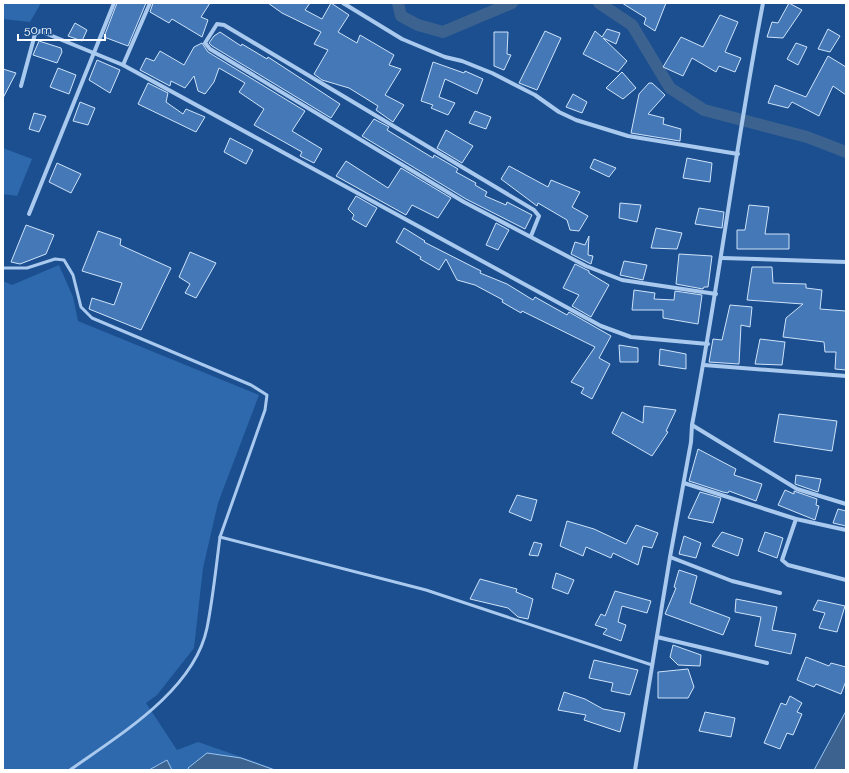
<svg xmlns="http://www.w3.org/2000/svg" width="849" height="773" font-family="Raleway,sans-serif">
	<rect width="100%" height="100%" fill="#1b4f8f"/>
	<!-- green -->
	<g fill="#2e69ad">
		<polygon points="3,3 41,3 30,22 3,19"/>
		<polygon points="3,148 32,159 17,196 3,194"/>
		<polygon points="59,265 73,297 78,321 259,395 218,503 203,568 194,648 157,695 146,703 177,750 198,742 279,770 241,758 188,768 189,770 172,770 167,760 149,770 3,770 3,281 12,285"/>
	</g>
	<!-- water -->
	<g fill="#3c6290" stroke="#9cc4f0">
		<polygon points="846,711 846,770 814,770"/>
		<polygon points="207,753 241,758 275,770 189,770 188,768"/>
		<polygon points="167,760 172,770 149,770"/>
	</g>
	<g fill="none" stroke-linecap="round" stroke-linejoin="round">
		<!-- canal -->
		<g stroke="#3c6290" stroke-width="12">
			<polyline points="398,3 401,16 418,25 443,32 512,3"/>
			<polyline points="599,3 632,25 670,88 704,110 807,137 846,152"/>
		</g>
	</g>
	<!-- building -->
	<g fill="#4478b7" stroke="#cfe3fa">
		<polygon points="117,3 146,3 128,46 104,37"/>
		<polygon points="153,3 210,3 201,17 208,20 202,37 172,19 169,23 150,12"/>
		<polygon points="268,3 310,3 305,10 322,19 331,3 349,15 338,32 357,43 360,35 394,55 389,65 401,69 385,95 404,105 393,122 376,110 378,106 349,88 322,80 314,74 328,50 314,44 321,32 282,13"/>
		<polygon points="622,3 666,3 655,31 644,24 646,18"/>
		<polygon points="789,3 802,10 783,38 767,37 772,22 778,23"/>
		<polygon points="720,15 738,22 725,52 741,58 735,72 719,66 716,72 692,58 683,76 663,67 681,37 703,47"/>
		<polygon points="75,23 87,30 82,41 68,36"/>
		<polygon points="607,29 620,33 616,44 603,38 627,61 618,72 583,54 595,31 602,37"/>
		<polygon points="828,29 840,36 830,52 818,49"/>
		<polygon points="545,31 561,38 537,90 519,83"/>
		<polygon points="220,32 241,46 242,44 267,59 268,57 340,104 331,118 212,46 209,43 214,36"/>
		<polygon points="494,32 508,32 507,54 511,55 504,70 494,66"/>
		<polygon points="39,41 61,48 62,52 57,63 33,55"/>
		<polygon points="202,43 208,52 305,111 292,131 322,149 314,163 300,156 302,152 254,125 264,109 239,92 245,83 219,68 214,82 205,94 198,91 194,76 185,88 171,81 170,86 140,70 146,58 154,61 160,51 184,65 194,47"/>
		<polygon points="796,43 807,47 798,65 787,59"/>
		<polygon points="828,56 846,67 846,95 833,86 819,116 792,102 788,108 768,103 775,85 806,97"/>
		<polygon points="97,60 120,70 110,93 89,80"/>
		<polygon points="433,62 464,73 465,71 483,79 477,94 445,79 439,97 455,103 448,115 431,108 433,105 421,101"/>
		<polygon points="58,68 76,75 69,94 50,87"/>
		<polygon points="3,69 16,73 3,98"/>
		<polygon points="622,72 636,88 623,99 606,88"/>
		<polygon points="148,83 168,93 166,102 183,114 186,109 205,117 196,132 138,104"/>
		<polygon points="649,83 652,83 665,95 648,114 664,118 663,124 681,129 680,141 631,133 639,94"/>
		<polygon points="573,94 587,102 582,113 566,107"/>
		<polygon points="80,102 95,108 88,125 73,121"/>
		<polygon points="475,111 491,117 486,129 469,123"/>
		<polygon points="34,113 46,116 39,132 29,129"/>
		<polygon points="374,119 389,127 387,130 433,158 434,155 458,169 456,172 476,183 475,185 487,192 485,196 506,205 507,202 532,215 525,229 466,199 362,136"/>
		<polygon points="446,130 473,146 462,163 437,148"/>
		<polygon points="230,138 253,150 246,164 224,152"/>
		<polygon points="687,158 712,163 710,182 683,178"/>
		<polygon points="594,159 616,168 609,177 590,168"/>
		<polygon points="346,161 388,188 401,168 451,198 438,218 412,205 406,215 336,176"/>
		<polygon points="57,163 81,174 71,193 49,182"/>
		<polygon points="509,166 548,187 551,180 580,192 572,207 588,216 579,231 570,230 567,220 538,203 537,206 501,179"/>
		<polygon points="356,196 377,208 366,227 352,219 354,215 348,209"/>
		<polygon points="620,203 641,205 637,222 619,218"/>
		<polygon points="749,205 769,207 765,234 789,234 789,249 737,249 737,230 745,230"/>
		<polygon points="699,208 724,212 722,228 695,224"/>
		<polygon points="496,223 509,230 498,250 486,245"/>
		<polygon points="26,225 54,235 46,254 20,264 11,262"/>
		<polygon points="404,228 425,241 424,242 481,271 480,273 507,284 533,300 535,297 567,315 569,312 611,336 599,358 610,364 592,399 581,393 584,388 571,382 595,347 522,311 521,313 502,302 503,300 475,285 457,280 446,259 439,270 420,259 421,257 396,242"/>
		<polygon points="656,228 682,233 677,249 651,248"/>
		<polygon points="98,231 121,239 120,245 171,268 141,330 89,309 92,298 114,305 122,283 82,271"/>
		<polygon points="589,236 588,255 593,256 591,264 571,254 575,242 585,245"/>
		<polygon points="190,252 216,263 196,298 185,293 190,284 179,277"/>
		<polygon points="679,254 712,256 708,287 704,287 703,289 676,284"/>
		<polygon points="624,261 647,265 643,280 620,275"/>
		<polygon points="575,264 589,271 589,273 609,285 591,317 572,306 579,295 563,288"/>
		<polygon points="752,267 772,267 773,283 806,284 806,288 822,290 820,309 846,311 846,370 835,369 836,352 825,352 824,342 783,337 786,318 803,304 747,300"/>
		<polygon points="634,290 655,293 654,299 674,300 675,291 702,295 698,324 663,318 663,310 632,310"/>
		<polygon points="730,305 752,307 750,327 741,325 739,364 709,362 713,339 722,340"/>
		<polygon points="760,339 785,342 782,365 755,364"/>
		<polygon points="619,345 638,348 638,362 620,362"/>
		<polygon points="660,349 686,354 686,369 659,365"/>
		<polygon points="644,406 676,410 666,431 668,432 652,456 612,433 622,412 643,423"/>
		<polygon points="779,414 837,421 832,451 774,442"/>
		<polygon points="698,449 736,469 734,475 762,484 756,501 729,491 728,493 723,492 689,481"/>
		<polygon points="796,475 821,479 818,492 795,484"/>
		<polygon points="785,490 794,494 794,491 817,499 816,505 819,506 815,520 778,505"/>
		<polygon points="700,492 721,498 713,523 688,518"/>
		<polygon points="517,495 537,500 531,521 509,512"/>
		<polygon points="838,509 846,511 846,526 833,523"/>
		<polygon points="567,521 594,529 626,544 636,525 658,533 652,548 643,546 638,565 613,553 611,558 586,547 583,556 560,546"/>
		<polygon points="722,532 743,539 738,556 712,546"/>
		<polygon points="765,532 783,538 777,558 758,551"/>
		<polygon points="684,536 701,543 696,558 679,554"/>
		<polygon points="534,542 542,544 538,556 529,555"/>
		<polygon points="679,570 697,576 690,603 730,618 723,635 665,614 676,588 674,587"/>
		<polygon points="556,573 574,580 568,594 552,588"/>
		<polygon points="480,579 517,589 516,592 533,599 528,619 518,617 508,608 470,599"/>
		<polygon points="615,591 651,601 647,613 622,606 618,622 626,625 621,641 603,634 607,629 595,625 601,614 605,616"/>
		<polygon points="736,599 777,607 772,630 796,634 791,654 755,646 761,617 735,612"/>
		<polygon points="818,600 845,606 837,632 819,628 825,613 813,610"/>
		<polygon points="673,645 701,655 700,666 678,665 670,657"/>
		<polygon points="806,657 829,666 831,663 846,667 846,681 841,694 816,684 814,687 797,680"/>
		<polygon points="594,660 638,670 630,695 611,691 613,683 589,678"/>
		<polygon points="688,669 694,687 688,698 658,698 658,672"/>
		<polygon points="564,692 585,699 603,709 625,713 620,732 584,720 586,715 558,710"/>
		<polygon points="790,696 802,703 797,712 802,714 793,735 787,733 780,749 764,743 781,703 786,705"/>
		<polygon points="705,712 735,718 731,737 699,731"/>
	</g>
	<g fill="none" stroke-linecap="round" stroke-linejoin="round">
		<!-- service -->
		<g stroke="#a9c9ee" stroke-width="3">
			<polyline points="3,268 27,268 55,259 64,260 73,275 81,307 92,318 251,385 267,395 265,410 220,537 426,590 652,665"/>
			<path d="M70,770C119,735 194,691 207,628C213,598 216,567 220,537"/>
		</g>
		<!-- minor -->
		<g stroke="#a9c9ee" stroke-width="4">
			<polyline points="343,3 402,39 445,57 462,61 492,73 535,95 559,112 576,120 628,136 738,154"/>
			<polyline points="123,65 150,3"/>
			<polyline points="21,86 35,34 40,31 123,65 601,326 631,337 708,344"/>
			<polyline points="29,214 114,3"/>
			<polyline points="531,236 539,216 534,210 224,25 217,24 205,43 210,49 464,202 586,266 622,280 716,294"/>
			<polyline points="722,258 846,262"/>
			<polyline points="704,365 846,376"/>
			<polyline points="692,425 797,489 846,504"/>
			<polyline points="684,483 796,519 846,530"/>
			<polyline points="796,519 782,560 788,565 846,580"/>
			<polyline points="670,557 732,581 780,593"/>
			<polyline points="657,637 767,663"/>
			<path d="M635,770L670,557L691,442L692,425C719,285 736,143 763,3"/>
		</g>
	</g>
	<!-- border -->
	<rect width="849" height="773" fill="none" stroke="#ffffff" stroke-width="8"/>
	<!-- scale -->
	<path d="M18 34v6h87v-6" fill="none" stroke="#ffffff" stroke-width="2"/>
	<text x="24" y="34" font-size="12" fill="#ffffff" stroke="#1b4f8f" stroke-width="3" paint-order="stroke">50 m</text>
</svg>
